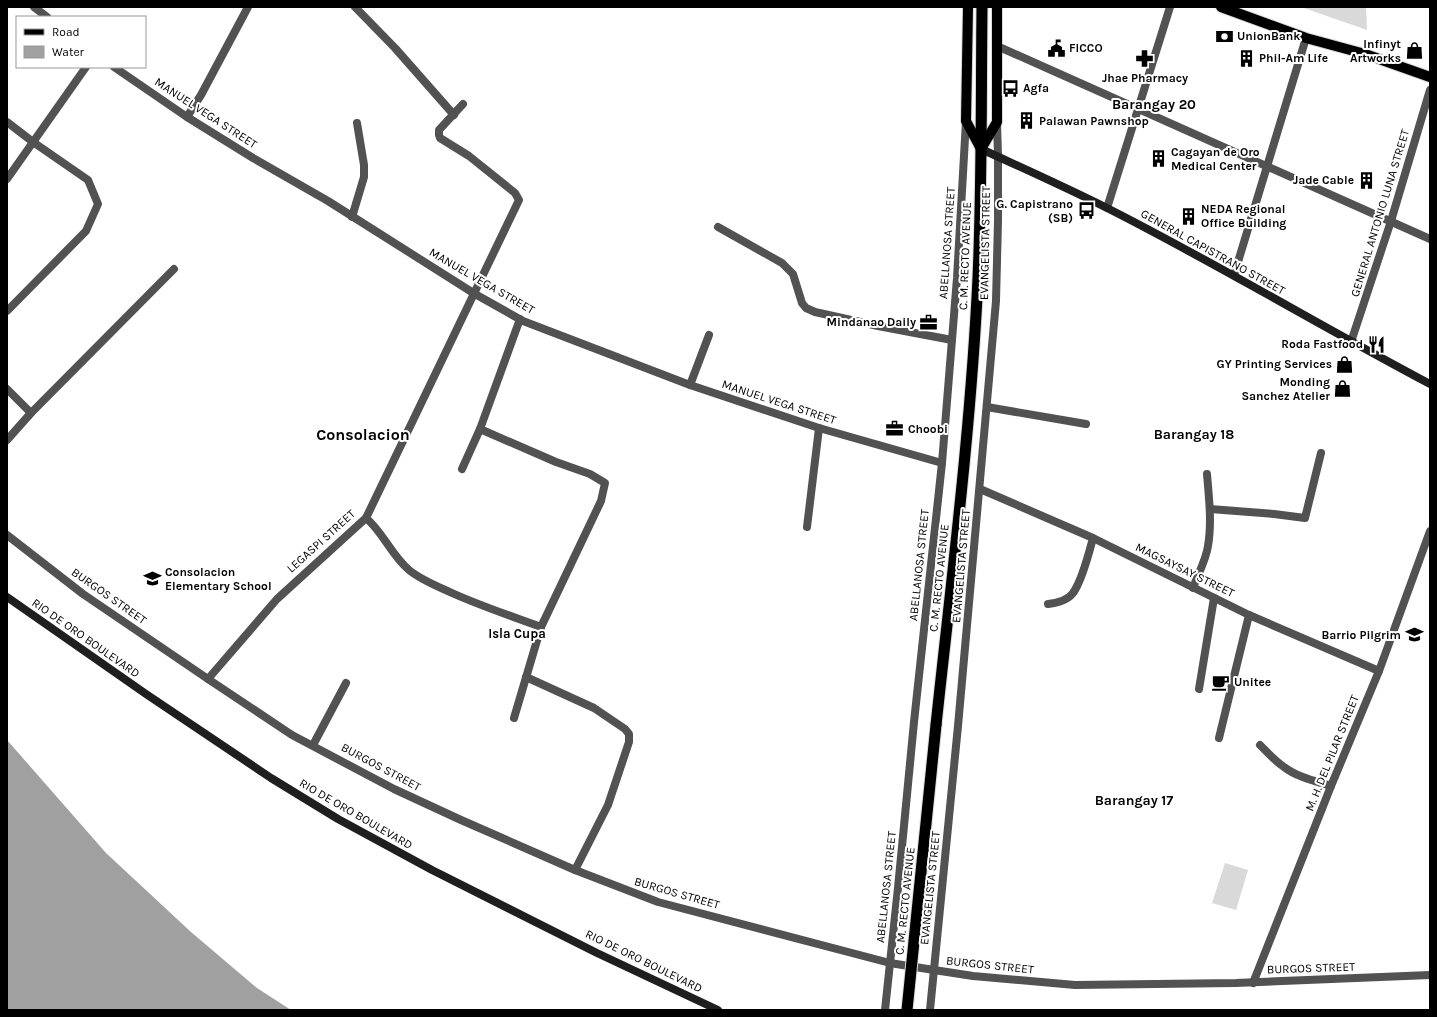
<svg xmlns="http://www.w3.org/2000/svg" width="1437" height="1017" font-family="Karla,sans-serif">
	<rect width="100%" height="100%" fill="#fff"/>
	<!-- green -->
	<g fill="#d9d9d9">
		<polygon points="1301,7 1366,7 1367,30"/>
		<polygon points="1225,863 1248,870 1236,910 1212,903"/>
	</g>
	<!-- water -->
	<polygon fill="#a0a0a0" points="7,740 106,853 191,932 257,988 291,1010 7,1010"/>
	<g fill="none" stroke-linecap="round" stroke-linejoin="round">
		<defs>
			<g id="primary">
				<polyline points="968,7 966,121 981,149"/>
				<polyline points="1221,7 1306,38 1365,54 1430,77"/>
				<polyline points="981,149 997,122 997,7"/>
			</g>
			<path id="trunk" d="M936,725C952,576 971,427 978,278C982,188 981,97 982,7"/>
		</defs>
		<!-- primary casing -->
		<use href="#primary" stroke="#dbdbdb" stroke-width="12"/>
		<!-- trunk casing -->
		<use href="#trunk" stroke="#dbdbdb" stroke-width="13"/>
		<!-- minor -->
		<g stroke="#525252" stroke-width="8">
			<polyline points="34,7 47,17"/>
			<polyline points="355,7 395,48 454,115"/>
			<polyline points="114,67 187,117 253,158 328,201 475,294 523,321 690,385 819,428 942,463"/>
			<polyline points="187,117 201,95 248,7"/>
			<polyline points="7,122 33,142 88,180 98,204 86,231 7,311"/>
			<polyline points="7,179 86,67"/>
			<polyline points="1107,208 1170,7"/>
			<polyline points="352,217 364,177 364,165 357,123"/>
			<polyline points="718,227 782,263 793,274 802,303 806,308 815,312 878,326 952,340"/>
			<polyline points="1234,275 1306,38"/>
			<polyline points="690,385 709,335"/>
			<polyline points="7,389 31,413"/>
			<polyline points="987,407 1086,424"/>
			<polyline points="480,429 556,462 590,474 605,483 601,501 541,627 514,718"/>
			<polyline points="7,440 31,413 174,269"/>
			<polyline points="462,469 480,429 520,319"/>
			<polyline points="980,489 1093,538 1249,615 1379,671"/>
			<polyline points="1210,509 1274,514 1305,518 1321,453"/>
			<path d="M366,518C383,532 391,555 409,570C421,580 437,586 452,593C481,606 511,616 541,627"/>
			<polyline points="807,527 819,428"/>
			<polyline points="7,535 83,594 208,679 292,735 394,789 461,820 575,870 658,902 890,963"/>
			<path d="M1193,588C1198,574 1206,560 1208,546C1212,523 1209,498 1207,474"/>
			<path d="M1048,604C1056,603 1068,600 1073,593C1082,581 1089,553 1093,538"/>
			<polyline points="526,677 594,708 625,729 629,734 629,742 608,805 575,870"/>
			<polyline points="208,679 277,599 366,518 519,200 515,193 469,156 440,138 439,135 439,130 463,104"/>
			<polyline points="1199,689 1214,598"/>
			<polyline points="1219,738 1249,615"/>
			<polyline points="313,745 346,683"/>
			<path d="M1260,745C1268,753 1275,761 1284,767C1297,777 1315,781 1331,786"/>
			<polyline points="934,970 973,976 1075,985 1236,983 1430,975"/>
			<polyline points="1253,983 1331,786 1379,671 1430,531"/>
		</g>
		<!-- tertiary -->
		<g stroke="#525252" stroke-width="8">
			<polyline points="997,46 1430,239"/>
			<polyline points="1351,342 1391,221 1430,90"/>
			<polyline points="890,963 934,970"/>
			<polyline points="885,1010 898,888 914,722 942,463 957,278 966,121"/>
			<polyline points="930,1010 958,726 996,301 998,221 998,156 997,122"/>
		</g>
		<!-- secondary -->
		<g stroke="#1f1f1f" stroke-width="8">
			<path d="M981,149C1023,168 1065,187 1107,208C1216,263 1322,327 1430,384"/>
			<polyline points="7,597 146,694 271,778 338,819 432,870 597,953 718,1010"/>
		</g>
		<!-- primary -->
		<use href="#primary" stroke="#000" stroke-width="10"/>
		<!-- trunk -->
		<use href="#trunk" stroke="#000" stroke-width="11"/>
		<defs>
			<polyline id="trunk-bridge" points="907,1010 936,725"/>
		</defs>
		<!-- trunk-bridge casing -->
		<use href="#trunk-bridge" stroke="#dbdbdb" stroke-width="13" stroke-linecap="butt"/>
		<!-- trunk-bridge -->
		<use href="#trunk-bridge" stroke="#000" stroke-width="11"/>
	</g>
	<!-- icons -->
	<defs>
		<symbol id="bank-bare" viewBox="-9 -9 18 18"><path d="M-6-4H6V4H-6ZM0-2.3a2.3 2.3 0 1 0 0 4.6a2.3 2.3 0 1 0 0-4.6Z" fill="#000" stroke="#fff" stroke-width="2.5" paint-order="stroke"/></symbol>
		<symbol id="civic-bare" viewBox="-9 -9 18 18"><path d="M-.6-6.5H3V-4.5H.6V-3L4-1V1h2V6H-6V1h2V-1L-.6-3ZM-1.2 2.5V6h2.4V2.5Z" fill="#000" stroke="#fff" stroke-width="2.5" paint-order="stroke"/></symbol>
		<symbol id="shop-bare" viewBox="-9 -9 18 18"><path d="M-5-2.5h2.3a2.7 3.5 0 0 1 5.4 0H5L5.5 6h-11ZM-1.5-2.5h3a1.5 2.3 0 0 0-3 0Z" fill="#000" stroke="#fff" stroke-width="2.5" paint-order="stroke"/></symbol>
		<symbol id="building-bare" viewBox="-9 -9 18 18"><path d="M-4-6H4V6H1V3H-1V6H-4ZM-2.5-4.3h1.7v1.8h-1.7ZM.8-4.3h1.7v1.8H.8ZM-2.5-1h1.7V.8h-1.7ZM.8-1h1.7V.8H.8Z" fill="#000" stroke="#fff" stroke-width="2.5" paint-order="stroke"/></symbol>
		<symbol id="pharmacy-bare" viewBox="-9 -9 18 18"><path d="M-2-6h4v4h4v4h-4v4h-4v-4h-4v-4h4Z" fill="#000" stroke="#fff" stroke-width="2.5" paint-order="stroke"/></symbol>
		<symbol id="bus-bare" viewBox="-9 -9 18 18"><path d="M-5-6H5V4H4V6H2V4H-2V6H-4V4H-5ZM-3.5-4V0h7V-4ZM-3.5 1.2v1.5H-2V1.2ZM2 1.2v1.5H3.5V1.2Z" fill="#000" stroke="#fff" stroke-width="2.5" paint-order="stroke"/></symbol>
		<symbol id="office-bare" viewBox="-9 -9 18 18"><path d="M-6-3h4V-5.5h4V-3h4V5H-6ZM-1-4.5V-3h2v-1.5ZM-6 0V1H6V0Z" fill="#000" stroke="#fff" stroke-width="2.5" paint-order="stroke"/></symbol>
		<symbol id="restaurant-bare" viewBox="-9 -9 18 18"><path d="M-5-6h1v4h1v-4h1v4h1v-4h1v5L-1.5 .5V6h-2V.5L-5-1ZM5-6V6H3V1.5H1.5Q1.5-4 5-6Z" fill="#000" stroke="#fff" stroke-width="2.5" paint-order="stroke"/></symbol>
		<symbol id="school-bare" viewBox="-9 -9 18 18"><path d="M0-5L7-2L0 1L-7-2ZM-4 1L0 2.5L4 1V4Q0 6-4 4Z" fill="#000" stroke="#fff" stroke-width="2.5" paint-order="stroke"/></symbol>
		<symbol id="university-bare" viewBox="-9 -9 18 18"><path d="M0-5L7-2L0 1L-7-2ZM-4 1L0 2.5L4 1V4Q0 6-4 4Z" fill="#000" stroke="#fff" stroke-width="2.5" paint-order="stroke"/></symbol>
		<symbol id="cafe-bare" viewBox="-9 -9 18 18"><path d="M-5.5-4.5H6V0H3Q3 3.5 0 3.5H-2.5Q-5.5 3.5-5.5 0ZM3-3.2v2h1.7v-2ZM-6 4.5H4V6H-6Z" fill="#000" stroke="#fff" stroke-width="2.5" paint-order="stroke"/></symbol>
	</defs>
	<g fill-rule="evenodd">
		<use href="#bank-bare" x="1212" y="24" width="25" height="25"/>
		<use href="#civic-bare" x="1044" y="36" width="25" height="25"/>
		<use href="#shop-bare" x="1402" y="38" width="25" height="25"/>
		<use href="#building-bare" x="1234" y="46" width="25" height="25"/>
		<use href="#pharmacy-bare" x="1132" y="46" width="25" height="25"/>
		<use href="#bus-bare" x="998" y="76" width="25" height="25"/>
		<use href="#building-bare" x="1014" y="108" width="25" height="25"/>
		<use href="#building-bare" x="1146" y="146" width="25" height="25"/>
		<use href="#building-bare" x="1354" y="168" width="25" height="25"/>
		<use href="#bus-bare" x="1074" y="198" width="25" height="25"/>
		<use href="#building-bare" x="1176" y="204" width="25" height="25"/>
		<use href="#office-bare" x="916" y="310" width="25" height="25"/>
		<use href="#restaurant-bare" x="1364" y="332" width="25" height="25"/>
		<use href="#shop-bare" x="1332" y="352" width="25" height="25"/>
		<use href="#shop-bare" x="1330" y="376" width="25" height="25"/>
		<use href="#office-bare" x="882" y="416" width="25" height="25"/>
		<use href="#school-bare" x="140" y="566" width="25" height="25"/>
		<use href="#university-bare" x="1402" y="622" width="25" height="25"/>
		<use href="#cafe-bare" x="1208" y="670" width="25" height="25"/>
	</g>
	<g text-anchor="middle" dominant-baseline="central" stroke-width="4" stroke-linejoin="round" paint-order="stroke">
		<!-- poi labels -->
		<g font-size="12" font-weight="bold" fill="#000" stroke="#fff" text-anchor="start">
			<text x="1237" y="36">UnionBank</text>
			<text x="1401" y="44" text-anchor="end">Infinyt<tspan x="1401" dy="14">Artworks</tspan></text>
			<text x="1069" y="48">FICCO</text>
			<text x="1259" y="58">Phil-Am Life</text>
			<text x="1145" y="78" text-anchor="middle">Jhae Pharmacy</text>
			<text x="1023" y="88">Agfa</text>
			<text x="1039" y="121">Palawan Pawnshop</text>
			<text x="1171" y="152">Cagayan de Oro<tspan x="1171" dy="14">Medical Center</tspan></text>
			<text x="1354" y="180" text-anchor="end">Jade Cable</text>
			<text x="1073" y="204" text-anchor="end">G. Capistrano<tspan x="1073" dy="14">(SB)</tspan></text>
			<text x="1201" y="209">NEDA Regional<tspan x="1201" dy="14">Office Building</tspan></text>
			<text x="916" y="322" text-anchor="end">Mindanao Daily</text>
			<text x="1363" y="344" text-anchor="end">Roda Fastfood</text>
			<text x="1332" y="364" text-anchor="end">GY Printing Services</text>
			<text x="1330" y="382" text-anchor="end">Monding<tspan x="1330" dy="14">Sanchez Atelier</tspan></text>
			<text x="908" y="429">Choobi</text>
			<text x="165" y="572">Consolacion<tspan x="165" dy="14">Elementary School</tspan></text>
			<text x="1401" y="635" text-anchor="end">Barrio Pilgrim</text>
			<text x="1234" y="682">Unitee</text>
		</g>
		<!-- street labels -->
		<g font-size="12" fill="#000" stroke="#fff">
			<text transform="translate(206 113) rotate(33)">MANUEL VEGA STREET</text>
			<text transform="translate(1380 213) rotate(-73)">GENERAL ANTONIO LUNA STREET</text>
			<text transform="translate(947 243) rotate(-86)">ABELLANOSA STREET</text>
			<text transform="translate(985 243) rotate(-89)">EVANGELISTA STREET</text>
			<text transform="translate(1213 252) rotate(29)">GENERAL CAPISTRANO STREET</text>
			<text transform="translate(965 256) rotate(-88)">C. M. RECTO AVENUE</text>
			<text transform="translate(482 281) rotate(30)">MANUEL VEGA STREET</text>
			<text transform="translate(779 402) rotate(18)">MANUEL VEGA STREET</text>
			<text transform="translate(321 541) rotate(-42)">LEGASPI STREET</text>
			<text transform="translate(919 565) rotate(-84)">ABELLANOSA STREET</text>
			<text transform="translate(961 566) rotate(-85)">EVANGELISTA STREET</text>
			<text transform="translate(1185 570) rotate(26)">MAGSAYSAY STREET</text>
			<text transform="translate(939 578) rotate(-84)">C. M. RECTO AVENUE</text>
			<text transform="translate(109 596) rotate(35)">BURGOS STREET</text>
			<text transform="translate(86 638) rotate(35)">RIO DE ORO BOULEVARD</text>
			<text transform="translate(1332 753) rotate(-68)">M. H. DEL PILAR STREET</text>
			<text transform="translate(381 767) rotate(28)">BURGOS STREET</text>
			<text transform="translate(356 814) rotate(30)">RIO DE ORO BOULEVARD</text>
			<text transform="translate(886 887) rotate(-84)">ABELLANOSA STREET</text>
			<text transform="translate(930 888) rotate(-84)">EVANGELISTA STREET</text>
			<text transform="translate(677 893) rotate(16)">BURGOS STREET</text>
			<text transform="translate(905 901) rotate(-84)">C. M. RECTO AVENUE</text>
			<text transform="translate(644 961) rotate(26)">RIO DE ORO BOULEVARD</text>
			<text transform="translate(990 965) rotate(6)">BURGOS STREET</text>
			<text transform="translate(1311 968) rotate(-2)">BURGOS STREET</text>
		</g>
		<!-- neighbourhood labels -->
		<g font-size="13" font-weight="bold" fill="#000" stroke="#fff">
			<text x="517" y="633">Isla Cupa</text>
		</g>
		<!-- quarter labels -->
		<g font-size="14" font-weight="bold" fill="#000" stroke="#fff">
			<text x="1154" y="104">Barangay 20</text>
			<text x="1194" y="434">Barangay 18</text>
			<text x="1134" y="800">Barangay 17</text>
		</g>
		<!-- district labels -->
		<g font-size="16" font-weight="bold" fill="#000" stroke="#fff">
			<text x="363" y="434">Consolacion</text>
		</g>
	</g>
	<!-- border -->
	<rect width="1437" height="1017" fill="none" stroke="#000000" stroke-width="16"/>
	<!-- legend -->
	<rect x="16" y="16" width="130" height="52" fill="#ffffff" stroke="#999999"/>
	<rect x="24" y="29" width="20" height="6" fill="#000000" stroke="#999999"/>
	<text x="52" y="36" font-size="12" fill="#000000">Road</text>
	<rect x="24" y="46" width="20" height="12" fill="#a0a0a0" stroke="#999999"/>
	<text x="52" y="56" font-size="12" fill="#000000">Water</text>
</svg>
